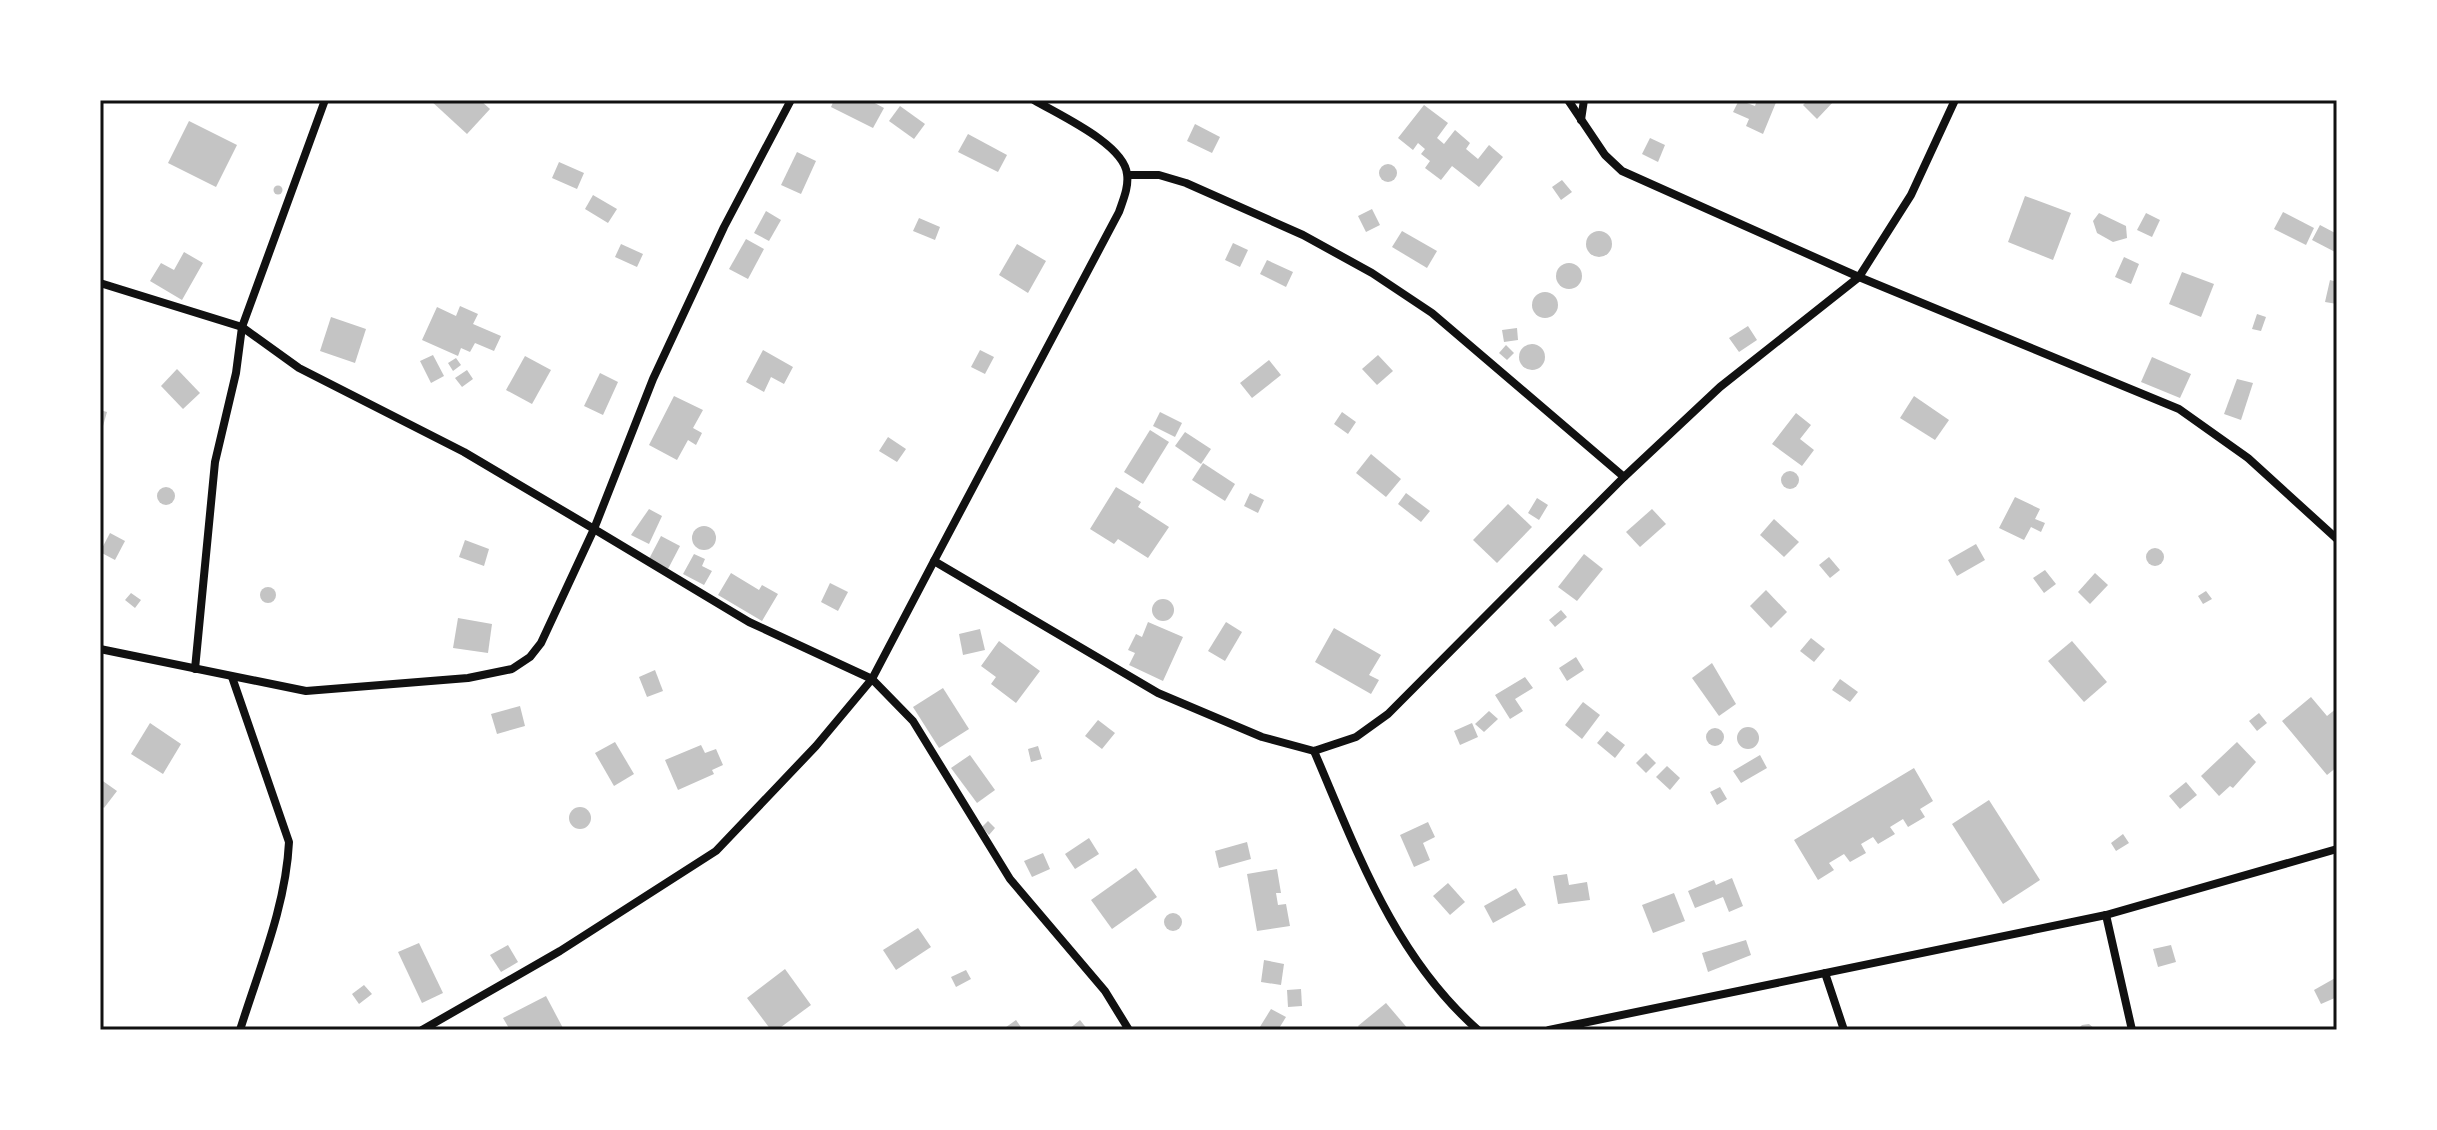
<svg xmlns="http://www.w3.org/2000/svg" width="2437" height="1130" font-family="Manrope,sans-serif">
	<rect width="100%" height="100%" fill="#fff"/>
	<!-- building -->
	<g fill="#c4c4c4">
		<polygon points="430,100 480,100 490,109 467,134"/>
		<polygon points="834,100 869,100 884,108 873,128 831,107"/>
		<polygon points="1739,100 1755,106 1757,100 1777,100 1763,134 1746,126 1749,119 1733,112"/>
		<polygon points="1808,100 1835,100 1817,119 1803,105"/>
		<polygon points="1424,105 1448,123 1437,138 1444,144 1455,130 1470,143 1466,149 1478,159 1489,145 1503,157 1479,187 1452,166 1441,180 1425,168 1430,161 1421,154 1425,149 1418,143 1413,150 1398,138"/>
		<polygon points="900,106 925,124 914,139 889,121"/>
		<polygon points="189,121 237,145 216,187 168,163"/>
		<polygon points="1195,124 1220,137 1212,153 1187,141"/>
		<polygon points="968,134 1007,155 998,172 958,152"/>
		<polygon points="1650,138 1665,145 1658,162 1642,154"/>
		<polygon points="797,152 816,161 801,194 781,185"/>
		<polygon points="559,162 584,173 577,189 552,178"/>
		<circle cx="1388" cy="173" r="9"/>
		<polygon points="1562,180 1572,192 1561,200 1552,187"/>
		<circle cx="278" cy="190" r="4.5"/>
		<polygon points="593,195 617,209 608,223 585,209"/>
		<polygon points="2025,196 2071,213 2053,260 2008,242"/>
		<polygon points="1372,209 1380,225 1366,232 1358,216"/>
		<polygon points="766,211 781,220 769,241 754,233"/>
		<polygon points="2283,212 2314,228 2306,245 2274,229"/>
		<polygon points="2099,213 2126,226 2127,238 2113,242 2097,233 2093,221"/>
		<polygon points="2146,213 2160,220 2152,237 2137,230"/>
		<polygon points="919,218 940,227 935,240 913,231"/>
		<polygon points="2320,225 2337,234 2337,253 2312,240"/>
		<polygon points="1402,231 1437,251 1427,268 1392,247"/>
		<circle cx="1599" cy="244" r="13"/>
		<polygon points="746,239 764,249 748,279 729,269"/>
		<polygon points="1233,243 1248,250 1240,267 1225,260"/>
		<polygon points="621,244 643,254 637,267 615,257"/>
		<polygon points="1017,244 1046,261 1028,293 999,275"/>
		<polygon points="184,252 203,263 182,300 150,281 161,263 174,270"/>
		<polygon points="2124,257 2139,264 2131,284 2115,277"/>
		<polygon points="1267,260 1293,272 1286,287 1260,274"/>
		<circle cx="1569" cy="276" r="13"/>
		<polygon points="2182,272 2214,284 2201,317 2169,304"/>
		<polygon points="2330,280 2337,282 2337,304 2325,302"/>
		<circle cx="1545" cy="305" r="13"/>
		<polygon points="460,306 478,314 473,324 501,336 494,351 475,343 470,352 461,348 458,356 422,340 437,307 456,316"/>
		<polygon points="2257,314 2266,317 2261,331 2252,329"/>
		<polygon points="331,317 366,329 355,363 320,351"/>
		<polygon points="1748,326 1757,340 1739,352 1729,338"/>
		<polygon points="1517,328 1518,340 1504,342 1502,330"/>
		<circle cx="1532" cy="357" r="13"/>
		<polygon points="1506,345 1514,353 1507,360 1499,353"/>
		<polygon points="763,350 793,367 784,384 771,377 764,392 746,382"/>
		<polygon points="980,350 994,357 985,374 971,367"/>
		<polygon points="433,355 444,376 431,383 420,361"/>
		<polygon points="1378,355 1393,371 1377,385 1362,369"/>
		<polygon points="525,356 551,370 532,404 506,390"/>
		<polygon points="2152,357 2191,374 2180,398 2141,382"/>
		<polygon points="456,358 461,365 453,371 448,363"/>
		<polygon points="1269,360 1281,375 1252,398 1240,383"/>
		<polygon points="177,369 200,393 183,409 161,386"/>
		<polygon points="467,370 473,379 462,387 455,378"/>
		<polygon points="600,373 618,382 603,415 584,406"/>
		<polygon points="2237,379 2253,383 2241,420 2224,414"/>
		<polygon points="674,396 703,410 693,428 702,433 696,445 688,440 677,460 649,445"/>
		<polygon points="1914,396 1949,420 1935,440 1900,418"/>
		<polygon points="100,410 107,412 101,433 100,433"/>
		<polygon points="1160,412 1182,423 1175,437 1153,426"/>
		<polygon points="1342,412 1356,422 1348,434 1334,424"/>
		<polygon points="1796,413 1811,425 1800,439 1814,450 1802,466 1772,444"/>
		<polygon points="1150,430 1169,442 1143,484 1124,472"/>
		<polygon points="1185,432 1211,449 1201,464 1175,446"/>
		<polygon points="888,437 906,449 897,462 879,451"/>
		<polygon points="1371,454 1401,479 1386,497 1356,473"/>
		<polygon points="1203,463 1235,484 1225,501 1192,480"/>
		<circle cx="1790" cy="480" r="9"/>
		<polygon points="1116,487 1141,502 1138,507 1169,527 1148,558 1118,539 1114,544 1090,529"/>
		<circle cx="166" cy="496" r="9"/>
		<polygon points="1250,493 1264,500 1258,513 1244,506"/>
		<polygon points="1406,493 1430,511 1421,522 1398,504"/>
		<polygon points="2015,497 2040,509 2035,519 2045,523 2041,532 2031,527 2024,540 1999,528"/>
		<polygon points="1537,498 1548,505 1539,520 1528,513"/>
		<polygon points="1508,504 1532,527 1497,563 1473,540"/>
		<polygon points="649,509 662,516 649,544 631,535"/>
		<polygon points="1652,509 1666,524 1640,547 1626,532"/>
		<polygon points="1774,519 1799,542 1784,557 1760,535"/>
		<circle cx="704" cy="538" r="12"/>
		<polygon points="110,533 125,541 115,560 100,552"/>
		<polygon points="661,536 680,546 668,569 649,559"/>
		<polygon points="465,540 489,549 484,566 459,557"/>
		<polygon points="1976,544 1985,560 1957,576 1948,560"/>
		<circle cx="2155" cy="557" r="9"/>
		<polygon points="694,554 705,559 702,566 712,571 704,585 683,574"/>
		<polygon points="1584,554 1603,569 1577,601 1558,587"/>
		<polygon points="1829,557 1840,570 1830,578 1819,565"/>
		<polygon points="2045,570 2056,584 2044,593 2033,578"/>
		<polygon points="731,573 759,590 762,585 778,594 762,621 718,595"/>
		<polygon points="2095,573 2108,585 2090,604 2078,592"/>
		<polygon points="830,583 848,592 838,611 821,602"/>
		<circle cx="268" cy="595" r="8"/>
		<polygon points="1766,590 1787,612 1771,628 1750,606"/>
		<polygon points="2206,591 2212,599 2203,604 2198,596"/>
		<polygon points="131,593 141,600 135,608 125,600"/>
		<circle cx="1163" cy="610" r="11"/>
		<polygon points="1561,610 1567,617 1555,627 1549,620"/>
		<polygon points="458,618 492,624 488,653 453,648"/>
		<polygon points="1148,622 1183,637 1163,681 1129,665 1135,653 1128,650 1136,634 1142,637"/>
		<polygon points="1226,622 1242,632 1225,661 1208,651"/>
		<polygon points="1334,628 1381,655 1369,675 1379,680 1371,694 1315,662"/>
		<polygon points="980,629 985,650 963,655 959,634"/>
		<polygon points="1811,638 1825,649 1814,662 1800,651"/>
		<polygon points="999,641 1040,671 1016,703 991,684 996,677 981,666"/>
		<polygon points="2072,641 2107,682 2084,702 2048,661"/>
		<polygon points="1576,657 1584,670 1567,681 1559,668"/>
		<polygon points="1712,663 1736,704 1719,716 1692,678"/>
		<polygon points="655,670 663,691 647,697 639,677"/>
		<polygon points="1525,677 1533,688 1515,699 1523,711 1510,719 1495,695"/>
		<polygon points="1840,679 1858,692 1850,702 1832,690"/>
		<polygon points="943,688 969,729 939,748 913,707"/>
		<polygon points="2311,697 2327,716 2337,708 2337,767 2327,775 2282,721"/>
		<polygon points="1583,702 1600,715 1582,739 1565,725"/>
		<polygon points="520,706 525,726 497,734 491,714"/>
		<polygon points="1489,711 1498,719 1484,732 1475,724"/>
		<polygon points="2259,713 2267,723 2257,731 2249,721"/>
		<polygon points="1098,720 1115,733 1102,749 1085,736"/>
		<polygon points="150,723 181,744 163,774 131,754"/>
		<polygon points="1472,723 1478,737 1460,745 1454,731"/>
		<circle cx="1748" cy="738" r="11"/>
		<circle cx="1715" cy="737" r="9"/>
		<polygon points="1607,731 1625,745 1615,758 1597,743"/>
		<polygon points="615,742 634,774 614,786 595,753"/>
		<polygon points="2237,742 2256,762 2233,788 2230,786 2219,796 2201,776"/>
		<polygon points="701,745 705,753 716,749 723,765 712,770 714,774 678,790 665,760"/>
		<polygon points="1038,746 1042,759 1031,762 1028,749"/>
		<polygon points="1646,753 1656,763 1646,773 1636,763"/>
		<polygon points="970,755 995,790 977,803 951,768"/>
		<polygon points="1760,755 1767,768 1741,783 1733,771"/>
		<polygon points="1667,766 1680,778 1670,790 1656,777"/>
		<polygon points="1914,768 1933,801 1920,809 1925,817 1908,827 1903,819 1890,827 1895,834 1878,844 1873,837 1861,844 1866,853 1850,862 1844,854 1829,863 1834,870 1818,880 1794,840"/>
		<polygon points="100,779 117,791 104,808 100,804"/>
		<polygon points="2186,782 2197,795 2180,809 2169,796"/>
		<polygon points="1720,787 1727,799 1717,805 1710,792"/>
		<polygon points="1989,800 2040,880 2003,904 1952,824"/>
		<circle cx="580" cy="818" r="11"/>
		<polygon points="988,821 995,828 989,835 982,827"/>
		<polygon points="1428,822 1435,837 1423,843 1430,860 1414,867 1400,835"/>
		<polygon points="2123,834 2129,843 2116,851 2111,843"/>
		<polygon points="1089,838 1099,854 1075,869 1065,854"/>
		<polygon points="1247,842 1251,859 1219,868 1215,851"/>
		<polygon points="1043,853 1050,869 1032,877 1024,861"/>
		<polygon points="1136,868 1157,897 1112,929 1091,900"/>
		<polygon points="1277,869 1281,893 1276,893 1278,905 1286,904 1290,926 1257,931 1247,874"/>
		<polygon points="1567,874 1569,885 1587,882 1590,900 1558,904 1553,876"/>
		<polygon points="1732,878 1743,906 1729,912 1723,897 1695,908 1688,891 1714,880 1716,885"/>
		<polygon points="1448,883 1465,902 1450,915 1433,896"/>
		<polygon points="1516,888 1526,905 1493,923 1484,906"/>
		<polygon points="1674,893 1685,921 1653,933 1642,905"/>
		<circle cx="1173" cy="922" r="9"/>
		<polygon points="918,928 931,947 896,970 883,950"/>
		<polygon points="1746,940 1751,955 1708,972 1702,953"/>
		<polygon points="419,943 443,993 422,1003 398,952"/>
		<polygon points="508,945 518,962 501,972 490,955"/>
		<polygon points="2171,945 2176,962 2158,967 2153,949"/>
		<polygon points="1264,960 1284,964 1281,985 1261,982"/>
		<polygon points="785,969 811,1005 777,1030 771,1030 747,998"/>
		<polygon points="966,970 971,979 956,987 951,977"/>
		<polygon points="2337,977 2337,997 2321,1004 2314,990"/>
		<polygon points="364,985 372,994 359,1004 352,994"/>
		<polygon points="1301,989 1302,1006 1288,1007 1287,990"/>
		<polygon points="546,996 564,1030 510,1030 503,1018"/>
		<polygon points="1386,1003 1409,1030 1361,1030 1358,1026"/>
		<polygon points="1271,1009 1286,1017 1278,1030 1258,1030"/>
		<polygon points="1016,1020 1023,1030 1002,1030"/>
		<polygon points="1080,1020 1088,1030 1068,1030"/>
		<polygon points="2089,1024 2096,1030 2077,1030 2082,1025"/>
	</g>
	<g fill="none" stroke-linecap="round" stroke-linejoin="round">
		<!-- minor -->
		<g stroke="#111" stroke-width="8">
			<polyline points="791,100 724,227 653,379 594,529 749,622 872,679 934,561"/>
			<path d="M1034,100C1059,115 1124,144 1127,174C1129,187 1123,200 1119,212L934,561L1158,693L1262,737L1314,751L1356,737L1388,714L1624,477L1720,387L1859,277L1911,195L1955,100"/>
			<polyline points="1568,100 1605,155 1622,171 1859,277 2179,409 2248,458 2337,539"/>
			<polyline points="1581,120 1584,100"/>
			<polyline points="1128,175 1159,175 1186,183 1303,235 1372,273 1432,313 1624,477"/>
			<polyline points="100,283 242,327 299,368 464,452 594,529 541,643 530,657 512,669 468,678 306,691 100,649"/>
			<polyline points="195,669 215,462 236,373 242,327 325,100"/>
			<path d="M232,677L289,842C286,906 259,969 240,1030"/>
			<path d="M1314,751C1357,851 1394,956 1478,1030"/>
			<polyline points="2106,915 2132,1030"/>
			<polyline points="1825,973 1844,1030"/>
			<polyline points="422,1030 560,951 716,851 816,746 872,679 913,721 1010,879 1105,991 1129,1030"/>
			<polyline points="1549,1030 2106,915 2337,849"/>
		</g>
	</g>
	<!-- border -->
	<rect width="2437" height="1130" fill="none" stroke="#ffffff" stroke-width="204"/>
	<rect x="102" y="102" width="2233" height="926" fill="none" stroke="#111" stroke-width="3"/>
</svg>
